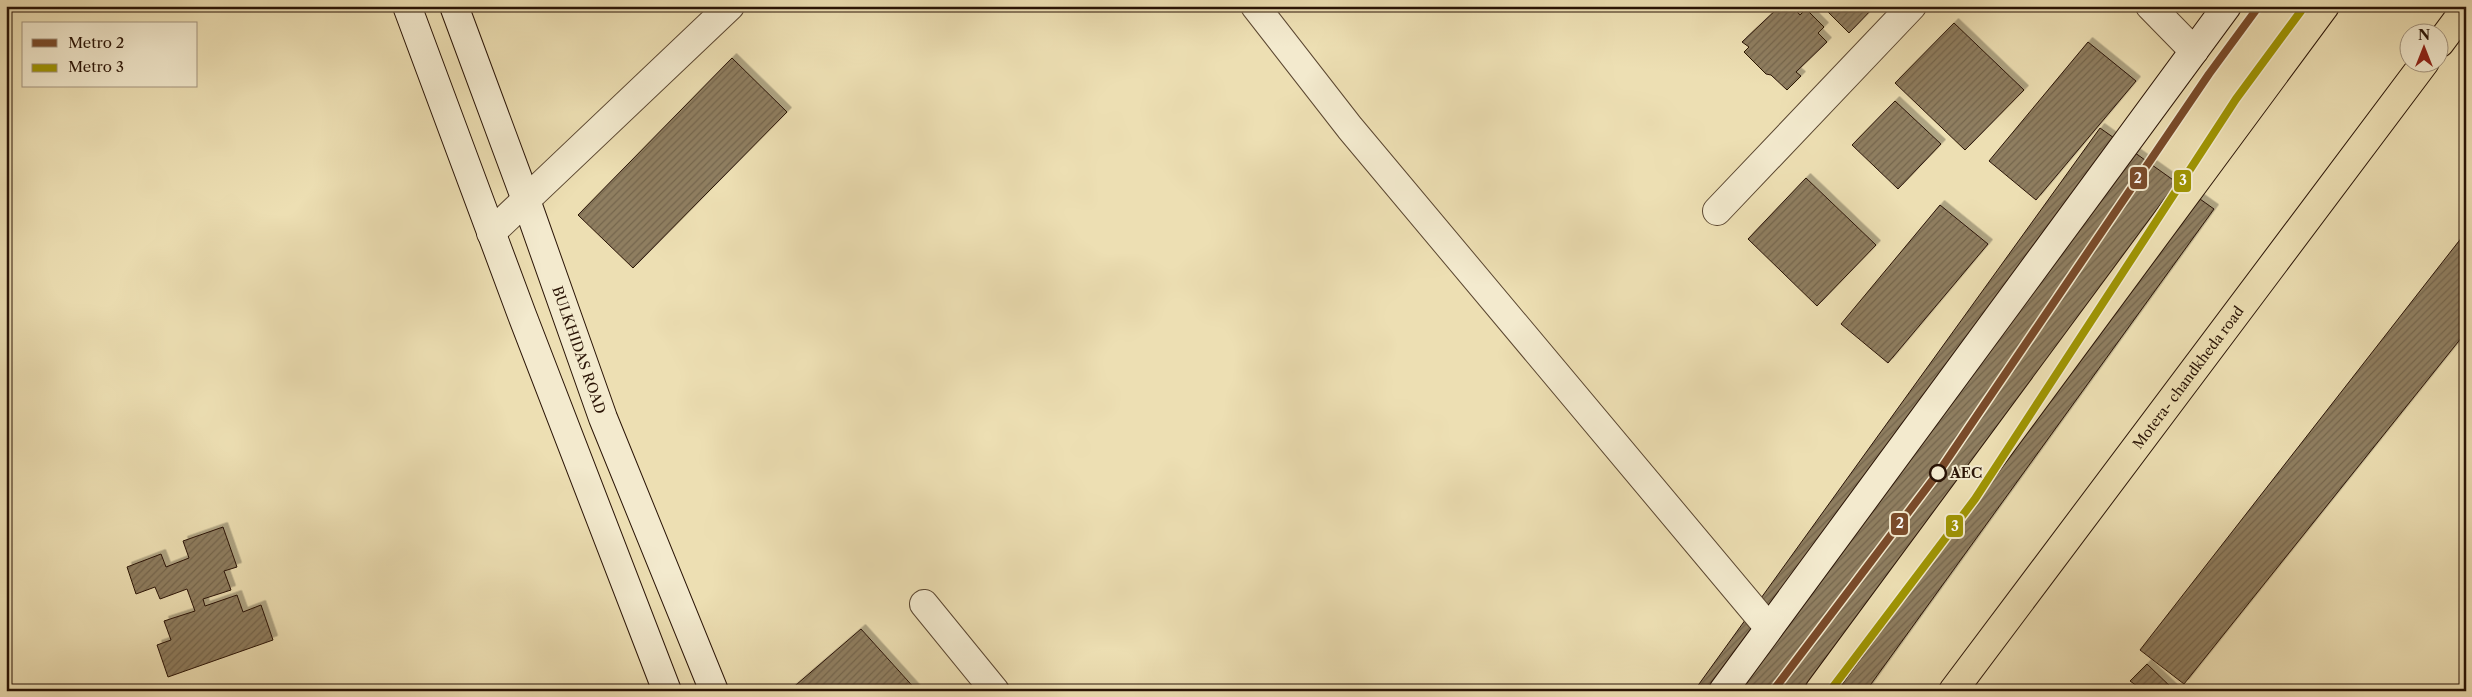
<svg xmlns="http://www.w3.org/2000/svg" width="2472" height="697" font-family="'Libre Caslon Text',serif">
	<defs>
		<pattern id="building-hatch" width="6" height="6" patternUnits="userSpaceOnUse" patternTransform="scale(1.25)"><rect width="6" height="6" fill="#8f7e60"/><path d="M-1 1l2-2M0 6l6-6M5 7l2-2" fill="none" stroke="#75664d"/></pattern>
		<filter id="shadow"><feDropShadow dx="4.5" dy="-4.5" stdDeviation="0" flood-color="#0004"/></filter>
	</defs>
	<rect width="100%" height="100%" fill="#eddfb3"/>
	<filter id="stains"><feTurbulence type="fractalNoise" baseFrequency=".004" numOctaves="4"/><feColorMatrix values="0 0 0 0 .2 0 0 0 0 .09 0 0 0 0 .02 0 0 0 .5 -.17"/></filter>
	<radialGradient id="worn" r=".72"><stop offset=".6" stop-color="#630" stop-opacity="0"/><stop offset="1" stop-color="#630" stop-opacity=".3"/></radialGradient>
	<!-- building -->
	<g fill="url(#building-hatch)" stroke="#2a1406" filter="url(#shadow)">
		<polygon points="1780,6 1792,6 1800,15 1806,9 1824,27 1818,33 1827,42 1796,72 1801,76 1787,90 1771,75 1766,74 1744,52 1749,47 1742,42"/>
		<polygon points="1822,6 1875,6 1849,33"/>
		<polygon points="1954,23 2024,90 1965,150 1895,83"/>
		<polygon points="2088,42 2136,81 2036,200 1989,161"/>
		<polygon points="732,58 787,112 633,268 578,215"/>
		<polygon points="1895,101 1941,144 1898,189 1852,145"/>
		<polygon points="2100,128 2214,209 1866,691 1694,691"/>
		<polygon points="1806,178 1876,245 1817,306 1748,239"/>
		<polygon points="1940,205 1988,244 1888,363 1841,324"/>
		<polygon points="2466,232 2466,332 2184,684 2140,650"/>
		<polygon points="223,527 237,567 224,571 231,590 203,599 205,606 237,595 243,612 261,605 273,640 168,677 157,645 171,640 164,621 195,611 187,589 160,599 155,587 136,594 127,567 161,554 166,567 189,558 183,541"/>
		<polygon points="861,629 917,691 789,691"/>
		<polygon points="2147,664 2175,691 2144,691 2130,681"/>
	</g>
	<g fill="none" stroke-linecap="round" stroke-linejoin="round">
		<defs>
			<g id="street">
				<polyline points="1255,6 1350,128 1769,628"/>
				<polyline points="2150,6 2194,51"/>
				<polyline points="1717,211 1912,6"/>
				<polyline points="491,233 730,6"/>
				<polyline points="924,604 995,691"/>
			</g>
			<g id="secondary">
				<polyline points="407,6 522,315 667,691"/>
				<path id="s1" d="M454,6L526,200L603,418L714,691"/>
				<polyline points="1723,691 2227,6"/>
			</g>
			<g id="primary">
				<polyline points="2440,43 2466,8"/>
				<polyline points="1819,691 2325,6"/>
				<path id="s2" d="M1953,691L2425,62"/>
			</g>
		</defs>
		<!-- street casing -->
		<use href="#street" stroke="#5b4731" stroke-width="30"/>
		<!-- secondary casing -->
		<use href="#secondary" stroke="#2a1406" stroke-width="30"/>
		<!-- primary casing -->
		<use href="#primary" stroke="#2a1406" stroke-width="30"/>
		<!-- street -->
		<use href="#street" stroke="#f3eace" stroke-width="28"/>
		<!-- secondary -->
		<use href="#secondary" stroke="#f3eace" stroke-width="28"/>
		<!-- primary -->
		<use href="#primary" stroke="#eddfb3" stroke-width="28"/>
		<defs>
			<polyline id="metro-1" points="1773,691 1938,473 2209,74 2259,6"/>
			<polyline id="metro-2" points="1830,691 1975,499 2236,99 2301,11"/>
		</defs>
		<!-- metro-1 casing -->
		<use href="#metro-1" stroke="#f3eace" stroke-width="11"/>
		<!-- metro-2 casing -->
		<use href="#metro-2" stroke="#f3eace" stroke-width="11"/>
		<!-- metro-1 -->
		<use href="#metro-1" stroke="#7a4b2a" stroke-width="8"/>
		<!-- metro-2 -->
		<use href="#metro-2" stroke="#9f9503" stroke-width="8"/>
	</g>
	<!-- markers -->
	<circle fill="#f3eace" stroke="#2a1406" stroke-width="2.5" cx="1938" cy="473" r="8"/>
	<g text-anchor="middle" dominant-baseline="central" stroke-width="4" stroke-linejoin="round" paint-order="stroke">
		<!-- street labels -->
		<g font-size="14" fill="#2a1406" stroke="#f3eace">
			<text stroke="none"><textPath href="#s1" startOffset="366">BULKHIDAS ROAD</textPath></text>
			<text stroke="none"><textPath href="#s2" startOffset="392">Motera- chandkheda road</textPath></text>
		</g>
		<!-- stop labels -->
		<g font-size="14" font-weight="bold" fill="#2a1406" stroke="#f3eace" text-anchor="start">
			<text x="1950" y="473">AEC</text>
		</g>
	</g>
	<g stroke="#f3eace" stroke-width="2">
		<rect x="2129" y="166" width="19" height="24" rx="5" fill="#7a4b2a"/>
		<rect x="2173" y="169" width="19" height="24" rx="5" fill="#9f9503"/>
		<rect x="1890" y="512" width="19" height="24" rx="5" fill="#7a4b2a"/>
		<rect x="1945" y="514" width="19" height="24" rx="5" fill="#9f9503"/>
	</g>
	<g font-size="14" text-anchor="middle" font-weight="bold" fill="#fff">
		<text x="2138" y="183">2</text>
		<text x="2183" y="185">3</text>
		<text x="1900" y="528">2</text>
		<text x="1955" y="531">3</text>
	</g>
	<!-- margin -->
	<rect width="2472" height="697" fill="none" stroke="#eddfb3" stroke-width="25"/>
	<rect x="8" y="8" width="2457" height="682" fill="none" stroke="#2a1406" stroke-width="2.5"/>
	<rect x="12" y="12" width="2447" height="672" fill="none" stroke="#2a1406"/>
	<!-- legend -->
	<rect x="22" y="22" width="175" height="65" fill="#f3eace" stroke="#a3947e"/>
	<rect x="32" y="39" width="25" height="8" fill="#7a4b2a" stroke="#a3947e"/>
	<text x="68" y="48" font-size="15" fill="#2a1406">Metro 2</text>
	<rect x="32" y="64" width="25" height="8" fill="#9f9503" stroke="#a3947e"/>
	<text x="68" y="72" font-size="15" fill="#2a1406">Metro 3</text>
	<!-- north arrow -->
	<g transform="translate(2424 48)"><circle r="24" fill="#f3eace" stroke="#a3947e"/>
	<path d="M0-4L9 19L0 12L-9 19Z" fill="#8f2418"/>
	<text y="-8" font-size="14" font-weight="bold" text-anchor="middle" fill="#2a1406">N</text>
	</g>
	<rect width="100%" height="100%" filter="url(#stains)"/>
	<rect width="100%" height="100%" fill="url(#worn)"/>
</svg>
